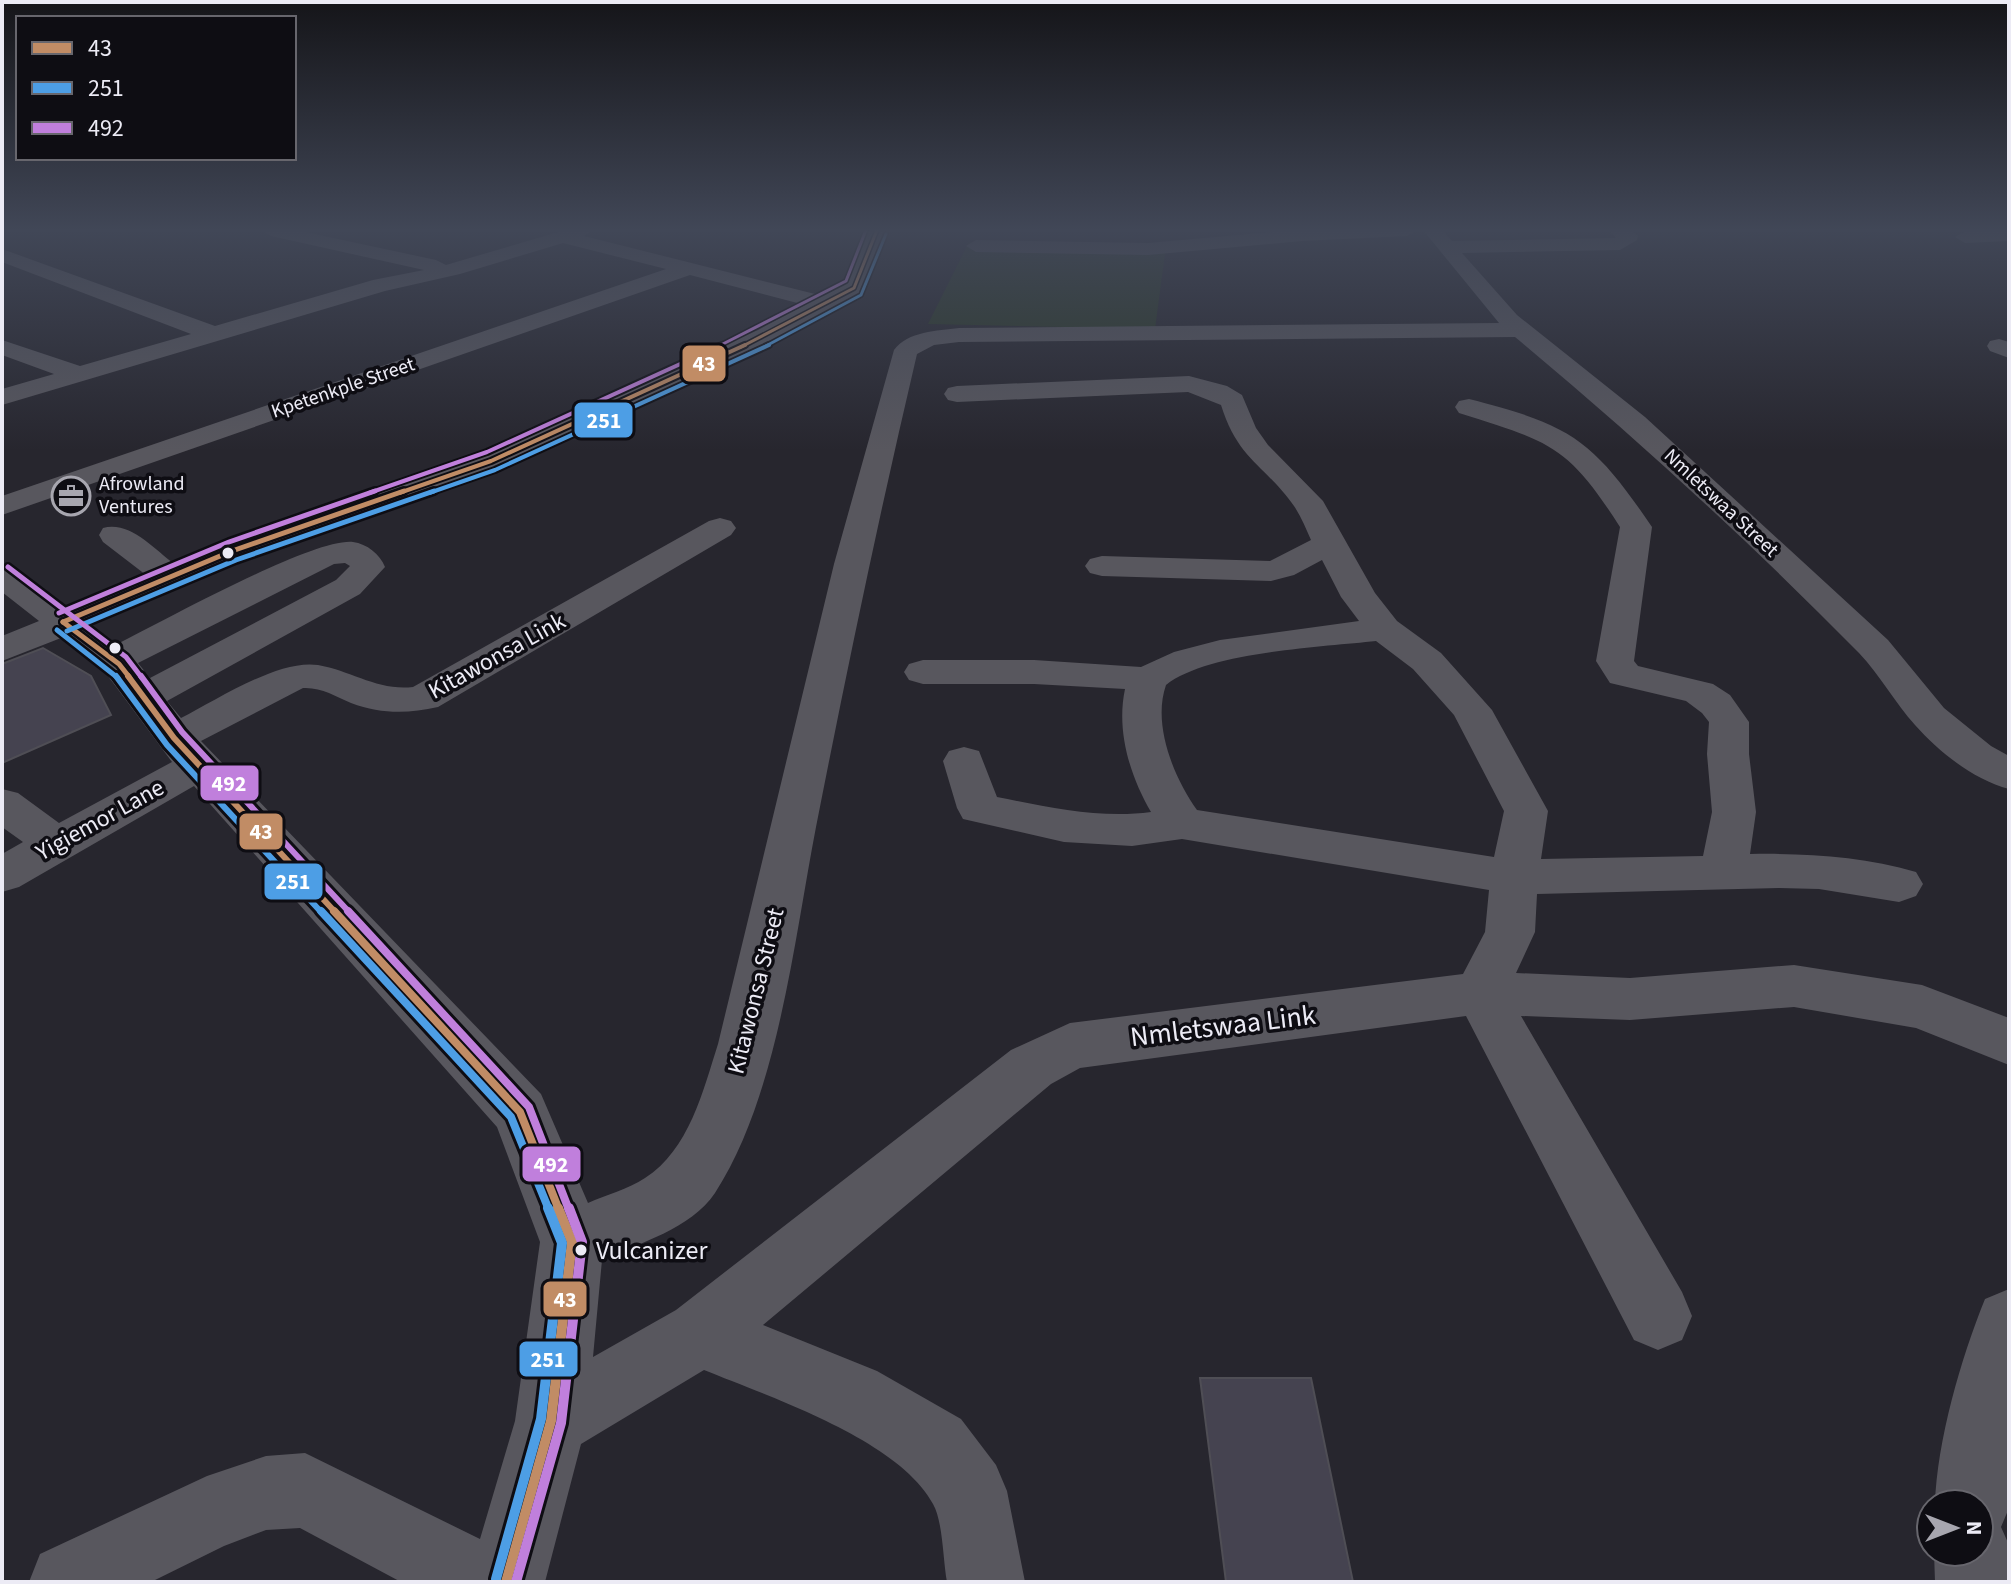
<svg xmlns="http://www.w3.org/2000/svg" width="2011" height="1584" font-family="'Source Sans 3',sans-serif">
	<rect width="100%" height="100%" fill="#27262e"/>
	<!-- green -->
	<polygon fill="#2a3826" points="969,242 1166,246 1155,329 928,324"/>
	<!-- building -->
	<g fill="#454350" stroke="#4f4e55" stroke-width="2">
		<polygon points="43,648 91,676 111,715 2,763 2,664"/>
		<polygon points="1200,1378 1311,1378 1353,1582 1226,1582"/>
	</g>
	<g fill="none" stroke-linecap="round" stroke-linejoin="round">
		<!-- minor -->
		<g fill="#58575e" fill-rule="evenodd">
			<path d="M261,230H296L436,260L446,265L565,230H593L584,236L823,296L845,284L868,230H887L862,293L774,340L501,467L244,558L91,625L117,644C162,622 312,538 353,542C367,544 380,554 385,567L360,594L167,701L181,718C217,700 278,659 318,665C352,671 378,691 413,687L709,521L720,518L731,521L736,528L731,535L438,707C407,714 381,714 351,703C335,696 321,687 303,688L201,741L541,1094L588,1203C606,1195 628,1189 645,1178C689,1150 703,1091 718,1044L834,564L894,350C908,331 937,331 959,328L1499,323L1423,230H1442L1452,241L1616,238L1609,230H1631L1638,236L1637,240L1620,250L1462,253L1517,315L1645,417L1888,640L1944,708L1991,746L2009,756V789C1974,780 1939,752 1915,725C1895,703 1880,675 1859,653C1750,542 1635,437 1515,337L959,342L934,345L917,354C880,511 847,669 816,827C794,940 778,1096 715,1193C691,1229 639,1243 602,1260L593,1357L676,1310L1011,1050L1070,1023L1463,974L1485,932L1489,890L1182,839L1132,846L1064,842L963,819L957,808L943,761L949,751L964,747L979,751L997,797C1048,807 1100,819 1151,812C1130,776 1116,731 1125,689L1034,684H923L909,680L904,672L909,664L923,660H1034L1141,667L1174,652L1220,640L1359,621L1341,597L1322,560L1294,575L1271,581L1102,576L1090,573L1085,566L1090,559L1102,556L1270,561L1311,540C1306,529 1301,516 1294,506C1265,465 1238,460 1221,405L1188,392L957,402L948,400L944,394L948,388L957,386L1189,376L1227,386L1242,395L1256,428L1268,445L1323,501L1375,593L1397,621L1441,653L1492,710L1548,811L1541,859L1703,856L1712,812L1707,754L1709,722L1702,713L1686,701L1610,683L1596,661L1620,527C1567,444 1550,442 1459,413L1455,407L1459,401L1469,399C1572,425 1593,440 1652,527L1634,661L1638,666L1713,684L1730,695L1749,722V754L1756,812L1750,854C1805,853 1863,856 1916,872L1923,884L1916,896L1899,902L1819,889L1779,888L1537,894L1535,932L1516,973L1630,978L1794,965L1922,985L2009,1018V1065L1916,1028L1794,1007L1630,1020L1521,1016L1682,1292L1692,1316L1682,1340L1658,1350L1634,1340L1466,1016L1080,1068L1051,1084L763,1325L877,1371L961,1419L996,1465L1007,1491L1025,1582H947C943,1561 943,1521 933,1504C899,1440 770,1397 704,1370L581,1444L545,1582H401L300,1528L266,1530L224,1546L151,1582H29L40,1554L207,1476L266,1456L305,1453L480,1539L515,1421L540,1242L497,1127L194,786L19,887L2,892V854L23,842L2,827V789L18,793L59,823L172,762L105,672L61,638L2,661V636L39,621L2,592V565L14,568L69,608L146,575L103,542L99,535L103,528C130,521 153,548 174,564L220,544L481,455L758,330L805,305L690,275L2,515V496L666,269L563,243L460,274L385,291L2,405V389L54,374L2,355V340L80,366L191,334L2,262V249L215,326L373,280L424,270L271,236ZM345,563L350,566L336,580L150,678L138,663L334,564ZM1376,641L1413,669L1454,715L1504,811L1494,857L1197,810C1174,778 1152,725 1166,685C1207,652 1322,647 1376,641Z"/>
			<polygon points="1296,230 1417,230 1407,236 1302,241 1148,255 976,252 966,246 976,240 1148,243"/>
			<polygon points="2009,230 2009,241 1965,243 1955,237 1965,231"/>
			<polygon points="1999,339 2009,342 2009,358 1990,351 1987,346 1990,341"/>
			<path d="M2009,1289V1508L2001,1527L2009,1545V1582H1935L1934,1552H1979V1504H1935C1937,1441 1961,1358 1985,1299Z"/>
		</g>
		<defs>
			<polyline id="bus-1-far5" points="741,347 854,288 877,230"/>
			<polyline id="bus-1-far4" points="399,493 491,461 745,345"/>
			<g id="bus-1-far3">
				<polyline points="63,622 119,664 130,678"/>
				<polyline points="63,622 232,551 404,491"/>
			</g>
			<polyline id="bus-1-far2" points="128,676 174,738 336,913"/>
			<polyline id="bus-1-far1" points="334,911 520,1112 559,1210"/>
			<polyline id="bus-1" points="506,1582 551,1421 572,1242 558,1208"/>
			<polyline id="bus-2-far5" points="764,347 861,295 886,234"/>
			<polyline id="bus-2-far4" points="429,493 495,470 769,345"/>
			<g id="bus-2-far3">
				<polyline points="57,630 118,678"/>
				<polyline points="67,631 236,560 434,491"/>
			</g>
			<polyline id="bus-2-far2" points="116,676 167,745 322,913"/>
			<polyline id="bus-2-far1" points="321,911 511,1117 549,1210"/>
			<polyline id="bus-2" points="496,1579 541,1419 562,1243 548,1208"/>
			<polyline id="bus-3-far5" points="717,347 846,281 866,230"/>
			<polyline id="bus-3-far4" points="369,493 487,452 722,345"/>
			<g id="bus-3-far3">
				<polyline points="8,567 126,657 142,678"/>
				<polyline points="59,613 229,542 375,491"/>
			</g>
			<polyline id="bus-3-far2" points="141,676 182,732 350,913"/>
			<polyline id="bus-3-far1" points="348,911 529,1107 569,1210"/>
			<polyline id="bus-3" points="516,1582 561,1423 582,1242 569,1208"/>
		</defs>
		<!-- bus-1-far5 casing -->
		<use href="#bus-1-far5" stroke="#0e0d13" stroke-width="6"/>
		<!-- bus-1-far4 casing -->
		<use href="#bus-1-far4" stroke="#0e0d13" stroke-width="8"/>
		<!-- bus-1-far3 casing -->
		<use href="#bus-1-far3" stroke="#0e0d13" stroke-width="10"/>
		<!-- bus-1-far2 casing -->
		<use href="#bus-1-far2" stroke="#0e0d13" stroke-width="12"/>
		<!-- bus-1-far1 casing -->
		<use href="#bus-1-far1" stroke="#0e0d13" stroke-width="14"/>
		<!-- bus-1 casing -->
		<use href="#bus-1" stroke="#0e0d13" stroke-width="16"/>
		<!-- bus-2-far5 casing -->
		<use href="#bus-2-far5" stroke="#0e0d13" stroke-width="6"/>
		<!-- bus-2-far4 casing -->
		<use href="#bus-2-far4" stroke="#0e0d13" stroke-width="8"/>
		<!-- bus-2-far3 casing -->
		<use href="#bus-2-far3" stroke="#0e0d13" stroke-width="10"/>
		<!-- bus-2-far2 casing -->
		<use href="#bus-2-far2" stroke="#0e0d13" stroke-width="12"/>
		<!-- bus-2-far1 casing -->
		<use href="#bus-2-far1" stroke="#0e0d13" stroke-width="14"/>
		<!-- bus-2 casing -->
		<use href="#bus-2" stroke="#0e0d13" stroke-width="16"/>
		<!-- bus-3-far5 casing -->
		<use href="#bus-3-far5" stroke="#0e0d13" stroke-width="6"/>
		<!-- bus-3-far4 casing -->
		<use href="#bus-3-far4" stroke="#0e0d13" stroke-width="8"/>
		<!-- bus-3-far3 casing -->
		<use href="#bus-3-far3" stroke="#0e0d13" stroke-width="10"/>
		<!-- bus-3-far2 casing -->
		<use href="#bus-3-far2" stroke="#0e0d13" stroke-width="12"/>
		<!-- bus-3-far1 casing -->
		<use href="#bus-3-far1" stroke="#0e0d13" stroke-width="14"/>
		<!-- bus-3 casing -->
		<use href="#bus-3" stroke="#0e0d13" stroke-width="16"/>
		<!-- bus-1-far5 -->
		<use href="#bus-1-far5" stroke="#c18c65" stroke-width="3"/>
		<!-- bus-1-far4 -->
		<use href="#bus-1-far4" stroke="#c18c65" stroke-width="4"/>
		<!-- bus-1-far3 -->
		<use href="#bus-1-far3" stroke="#c18c65" stroke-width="5"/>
		<!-- bus-1-far2 -->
		<use href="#bus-1-far2" stroke="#c18c65" stroke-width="6"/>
		<!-- bus-1-far1 -->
		<use href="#bus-1-far1" stroke="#c18c65" stroke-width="8"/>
		<!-- bus-1 -->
		<use href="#bus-1" stroke="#c18c65" stroke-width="10"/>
		<!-- bus-2-far5 -->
		<use href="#bus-2-far5" stroke="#4d9ee5" stroke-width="3"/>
		<!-- bus-2-far4 -->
		<use href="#bus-2-far4" stroke="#4d9ee5" stroke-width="4"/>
		<!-- bus-2-far3 -->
		<use href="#bus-2-far3" stroke="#4d9ee5" stroke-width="5"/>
		<!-- bus-2-far2 -->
		<use href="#bus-2-far2" stroke="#4d9ee5" stroke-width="6"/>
		<!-- bus-2-far1 -->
		<use href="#bus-2-far1" stroke="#4d9ee5" stroke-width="8"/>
		<!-- bus-2 -->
		<use href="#bus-2" stroke="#4d9ee5" stroke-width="10"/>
		<!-- bus-3-far5 -->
		<use href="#bus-3-far5" stroke="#c07fdc" stroke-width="3"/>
		<!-- bus-3-far4 -->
		<use href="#bus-3-far4" stroke="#c07fdc" stroke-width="4"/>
		<!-- bus-3-far3 -->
		<use href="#bus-3-far3" stroke="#c07fdc" stroke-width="5"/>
		<!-- bus-3-far2 -->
		<use href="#bus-3-far2" stroke="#c07fdc" stroke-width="6"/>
		<!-- bus-3-far1 -->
		<use href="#bus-3-far1" stroke="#c07fdc" stroke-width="8"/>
		<!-- bus-3 -->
		<use href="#bus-3" stroke="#c07fdc" stroke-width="10"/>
	</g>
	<!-- sky -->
	<linearGradient id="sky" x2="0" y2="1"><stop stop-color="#151519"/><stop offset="0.51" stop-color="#414757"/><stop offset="1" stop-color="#414757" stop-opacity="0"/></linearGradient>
	<rect width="2011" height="451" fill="url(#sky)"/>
	<!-- icons -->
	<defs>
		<symbol id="office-ring" viewBox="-11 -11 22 22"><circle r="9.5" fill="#0e0d13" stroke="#a7a6af" stroke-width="1.5"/><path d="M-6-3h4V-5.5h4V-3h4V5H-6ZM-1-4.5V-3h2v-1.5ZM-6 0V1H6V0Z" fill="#a7a6af"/></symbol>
	</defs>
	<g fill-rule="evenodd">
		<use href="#office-ring" x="49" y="474" width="44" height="44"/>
	</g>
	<!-- markers -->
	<g fill="#ecebf5" stroke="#0e0d13" stroke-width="3">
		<circle cx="228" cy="553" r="7"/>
		<circle cx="115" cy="648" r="7"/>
		<circle cx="581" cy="1250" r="7"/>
	</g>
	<g text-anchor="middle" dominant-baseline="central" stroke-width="7" stroke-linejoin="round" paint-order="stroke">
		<!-- far-street labels -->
		<g font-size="20" fill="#ecebf5" stroke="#0e0d13">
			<text transform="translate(343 388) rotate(-19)">Kpetenkple Street</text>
			<text transform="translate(1721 503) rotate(43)">Nmletswaa Street</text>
		</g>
		<!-- far-poi labels -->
		<g font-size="20" fill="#ecebf5" stroke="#0e0d13" text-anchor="start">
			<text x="99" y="484">Afrowland<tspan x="99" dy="23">Ventures</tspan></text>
		</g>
		<!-- street labels -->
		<g font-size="24" fill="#ecebf5" stroke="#0e0d13">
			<text transform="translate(497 656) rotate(-29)">Kitawonsa Link</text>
			<text transform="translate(100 820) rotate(-29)">Yigiemor Lane</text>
			<text transform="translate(756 991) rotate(-76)">Kitawonsa Street</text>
		</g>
		<!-- near-bus labels -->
		<g font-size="26" fill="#ecebf5" stroke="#0e0d13" text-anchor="start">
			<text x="596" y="1250">Vulcanizer</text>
		</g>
		<!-- near-street labels -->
		<g font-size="28" fill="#ecebf5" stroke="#0e0d13">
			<text transform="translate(1223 1026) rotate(-7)">Nmletswaa Link</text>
		</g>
	</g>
	<g stroke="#0e0d13" stroke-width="3">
		<rect x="681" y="344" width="46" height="39" rx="8" fill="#c18c65"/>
		<rect x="573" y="401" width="61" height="38" rx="8" fill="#4d9ee5"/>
		<rect x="199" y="764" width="61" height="38" rx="8" fill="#c07fdc"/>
		<rect x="238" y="812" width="46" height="39" rx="8" fill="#c18c65"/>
		<rect x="263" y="862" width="61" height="39" rx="8" fill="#4d9ee5"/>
		<rect x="521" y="1145" width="61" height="38" rx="8" fill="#c07fdc"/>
		<rect x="542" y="1280" width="46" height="38" rx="8" fill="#c18c65"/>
		<rect x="518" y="1340" width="61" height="38" rx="8" fill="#4d9ee5"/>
	</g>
	<g font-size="22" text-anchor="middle" font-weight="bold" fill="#fff">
		<text x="704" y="371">43</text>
		<text x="604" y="428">251</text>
		<text x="229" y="791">492</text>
		<text x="261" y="839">43</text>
		<text x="293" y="889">251</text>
		<text x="551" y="1172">492</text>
		<text x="565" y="1307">43</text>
		<text x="548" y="1367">251</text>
	</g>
	<!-- border -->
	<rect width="2011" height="1584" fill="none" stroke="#ecebf5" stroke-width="8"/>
	<!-- legend -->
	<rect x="16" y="16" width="280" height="144" fill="#0e0d13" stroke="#67666d" stroke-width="2"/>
	<rect x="32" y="42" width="40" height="12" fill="#c18c65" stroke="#67666d" stroke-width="2"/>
	<text x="88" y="56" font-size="24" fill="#ecebf5">43</text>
	<rect x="32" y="82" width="40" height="12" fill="#4d9ee5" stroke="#67666d" stroke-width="2"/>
	<text x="88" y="96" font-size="24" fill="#ecebf5">251</text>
	<rect x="32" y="122" width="40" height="12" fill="#c07fdc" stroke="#67666d" stroke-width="2"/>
	<text x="88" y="136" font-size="24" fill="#ecebf5">492</text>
	<!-- north arrow -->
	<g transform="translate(1955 1528) rotate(90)"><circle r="38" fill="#0e0d13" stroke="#67666d" stroke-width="2"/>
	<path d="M0-6L14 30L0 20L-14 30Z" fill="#a7a6af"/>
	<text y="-12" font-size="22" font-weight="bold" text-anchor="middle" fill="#ecebf5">N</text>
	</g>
</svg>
